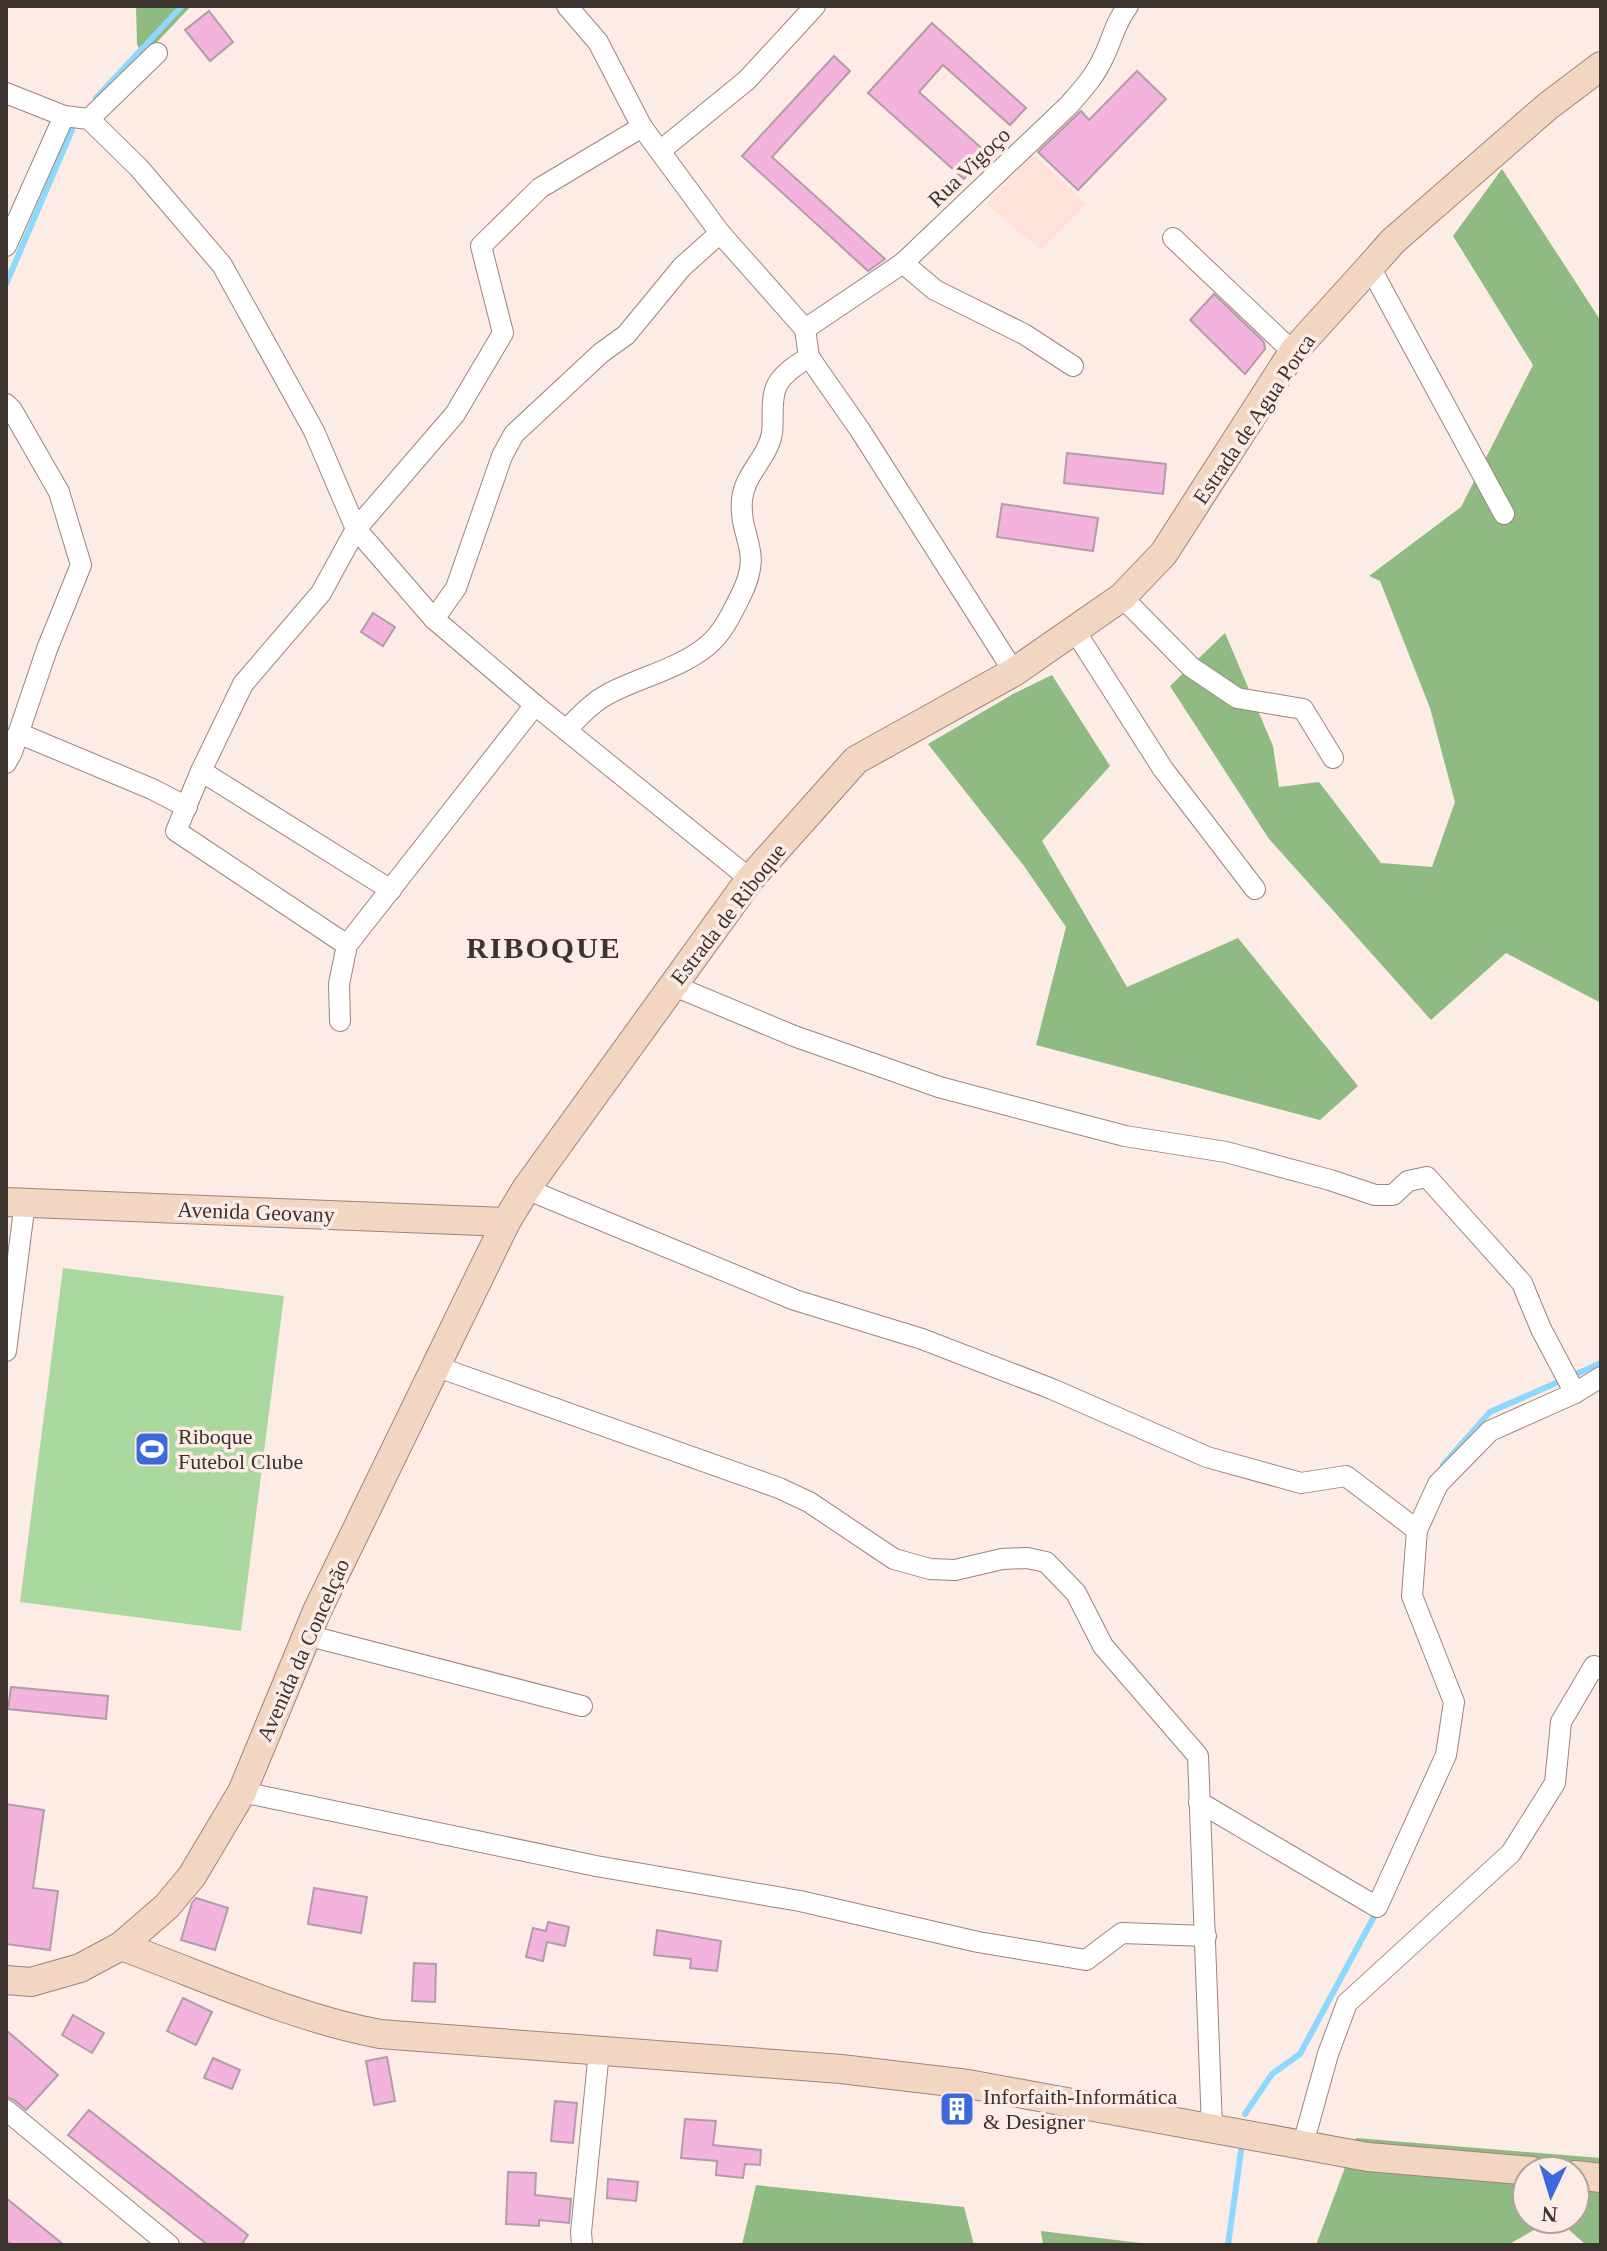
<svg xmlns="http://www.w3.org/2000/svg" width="1607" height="2251" font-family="Georgia,serif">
	<rect width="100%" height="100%" fill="#fcece5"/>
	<!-- built -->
	<polygon fill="#fee2d7" points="1033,154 1087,204 1041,250 986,204"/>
	<!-- green -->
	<polygon fill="#abd89e" points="63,1268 284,1296 241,1631 20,1602"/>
	<!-- forest -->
	<g fill="#8fbb83">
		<polygon points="136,6 191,6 143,57 137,44"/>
		<polygon points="1502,169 1601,321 1601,1003 1506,953 1431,1020 1269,839 1170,686 1225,633 1273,746 1279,787 1319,782 1381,863 1432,867 1455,802 1430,708 1380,581 1369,576 1461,507 1533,365 1453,236"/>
		<polygon points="1052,675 1110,766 1042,841 1127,987 1238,938 1358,1086 1320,1120 1036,1045 1066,927 1024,866 928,744 1013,694"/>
		<polygon points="1356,2138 1601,2158 1601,2245 1586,2245 1557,2219 1575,2219 1575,2171 1527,2171 1527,2219 1553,2219 1508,2245 1316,2245"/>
		<polygon points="756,2185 964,2207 974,2245 742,2245"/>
		<polygon points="1041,2231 1157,2245 1043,2245"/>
	</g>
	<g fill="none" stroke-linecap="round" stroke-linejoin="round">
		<!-- stream -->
		<g stroke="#8dd8fe" stroke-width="6">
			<polyline points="96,98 182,6"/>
			<polyline points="6,284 72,130"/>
			<polyline points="1443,1465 1490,1412 1601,1363"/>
			<polyline points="1245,2114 1272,2074 1300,2054 1377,1911"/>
			<polyline points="1228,2245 1241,2151"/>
		</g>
	</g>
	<!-- building -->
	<g fill="#f4b3dc" stroke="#b39caa" stroke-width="2">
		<polygon points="209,11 233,42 210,61 185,30"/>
		<polygon points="932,23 1026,108 1010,125 943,65 919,92 987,153 964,179 868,93"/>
		<polygon points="834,56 850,71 772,157 885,259 868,271 742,156"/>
		<polygon points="1137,71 1166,99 1078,190 1038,152 1081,111 1089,120"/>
		<polygon points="1214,294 1264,342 1265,349 1245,374 1190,320"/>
		<polygon points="1067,453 1166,464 1163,494 1064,483"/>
		<polygon points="1002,504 1098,518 1093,551 997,537"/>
		<polygon points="373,613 395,627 383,646 361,632"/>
		<polygon points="11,1687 108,1696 106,1719 8,1709"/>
		<polygon points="6,1804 44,1810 33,1888 58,1891 50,1950 6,1944"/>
		<polygon points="314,1888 367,1897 361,1933 308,1924"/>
		<polygon points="196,1898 228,1908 215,1950 181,1940 192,1903"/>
		<polygon points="548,1922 569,1927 565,1946 547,1942 543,1961 526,1957 533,1928 546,1931"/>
		<polygon points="657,1930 721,1941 717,1971 690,1968 691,1959 654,1955"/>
		<polygon points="414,1963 436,1964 435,2002 412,2001"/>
		<polygon points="183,1998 212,2012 196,2045 167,2031"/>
		<polygon points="73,2015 104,2033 92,2053 62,2035"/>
		<polygon points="6,2030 58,2075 26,2110 14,2100 6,2097"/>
		<polygon points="387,2057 395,2101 374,2105 366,2061"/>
		<polygon points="213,2058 240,2070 232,2089 204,2078"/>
		<polygon points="949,2099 969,2104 965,2120 944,2114"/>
		<polygon points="555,2101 577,2103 573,2143 551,2141"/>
		<polygon points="89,2110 248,2235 241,2245 208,2245 68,2135"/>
		<polygon points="685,2119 716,2121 713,2145 761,2150 760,2165 745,2164 743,2178 716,2175 717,2161 681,2158"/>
		<polygon points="508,2172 536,2173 535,2195 571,2199 569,2223 539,2220 539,2226 506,2224"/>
		<polygon points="608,2179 638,2182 636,2201 607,2198"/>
		<polygon points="6,2198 64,2245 12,2245 6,2240"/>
	</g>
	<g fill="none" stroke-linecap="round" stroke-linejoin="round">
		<defs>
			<g id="street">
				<polyline points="567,6 598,42 642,127 720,233 805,329 809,357 860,430 1014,672"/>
				<polyline points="6,93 64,116 89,119 139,168 222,265 314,431 356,529 434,619 535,705 750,879"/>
				<polyline points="89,119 157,53"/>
				<polyline points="660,151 747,80 815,6"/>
				<polyline points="1173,238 1293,352"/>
				<polyline points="6,246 64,116"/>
				<polyline points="903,263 935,290 1024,334 1073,366"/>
				<polyline points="1370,267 1504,514"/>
				<path d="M805,329L903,263L1069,105C1082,90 1095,76 1103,58C1112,41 1115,22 1128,6"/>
				<polyline points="6,404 12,410 59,492 81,565 47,649 12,752 6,763"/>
				<polyline points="1122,597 1191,667 1237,698 1303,709 1333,758"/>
				<polyline points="434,619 456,588 502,456 514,434 601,353 626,335 682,267 720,233"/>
				<polyline points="1075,631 1163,769 1255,889"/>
				<path d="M566,730C579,717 591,703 608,694C640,677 679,669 707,646C723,633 732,613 741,595C764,549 739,540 742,500C744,474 768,458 772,433C774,418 770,400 777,385C784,372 797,365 809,357"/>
				<polyline points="18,733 152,789 187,807"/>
				<polyline points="201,771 391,890"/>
				<polyline points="347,945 176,831 201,771 243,684 321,593 356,529 455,414 503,333 481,246 540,188 642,127"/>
				<polyline points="672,985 794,1036 939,1087 1125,1136 1226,1152 1330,1180 1375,1195 1393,1195 1408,1181 1427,1177 1522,1283 1541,1329 1575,1393"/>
				<polyline points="340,1021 339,984 347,945 535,705"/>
				<polyline points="526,1189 795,1300 922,1339 1052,1389 1207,1457 1301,1483 1346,1476 1417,1530"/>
				<polyline points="6,1351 25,1202"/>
				<polyline points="435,1366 779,1488 809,1502 894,1559 930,1569 955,1570 1002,1559 1027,1558 1046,1562 1076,1593 1103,1646 1198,1756 1212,2128"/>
				<polyline points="306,1635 582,1706"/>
				<polyline points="242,1792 596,1866 800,1901 978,1942 1086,1960 1122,1933 1206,1936"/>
				<polyline points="1199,1802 1377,1907 1446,1755 1454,1702 1412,1596 1417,1530 1438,1484 1490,1431 1575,1393 1601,1377"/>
				<polyline points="6,2110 169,2245"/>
				<polyline points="1303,2144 1328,2054 1347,2003 1511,1853 1555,1783 1561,1722 1594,1666 1601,1669"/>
				<polyline points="582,2245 581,2232 599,2051"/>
			</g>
			<g id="secondary">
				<polyline points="6,1202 506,1222"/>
				<path d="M121,1946C206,1977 291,2017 380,2034L841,2069L968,2084L1368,2157L1532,2171"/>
				<polyline points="6,1980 31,1982 80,1968 121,1946 167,1906 192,1876 242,1792 317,1611 506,1222 526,1189 750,879 856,760 1014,672 1122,597 1164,553 1293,352 1370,267 1393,241 1548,106 1601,66"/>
				<polyline points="1575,2175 1601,2178"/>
			</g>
		</defs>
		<!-- street casing -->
		<use href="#street" stroke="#9d857b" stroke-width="22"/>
		<!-- secondary casing -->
		<use href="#secondary" stroke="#9d857b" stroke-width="30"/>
		<!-- street -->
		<use href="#street" stroke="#fff" stroke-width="20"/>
		<!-- secondary -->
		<use href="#secondary" stroke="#f3d6c2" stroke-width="28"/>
	</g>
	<!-- icons -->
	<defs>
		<symbol id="stadium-square" viewBox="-11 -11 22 22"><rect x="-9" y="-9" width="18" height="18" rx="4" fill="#3d6adb" stroke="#fcece5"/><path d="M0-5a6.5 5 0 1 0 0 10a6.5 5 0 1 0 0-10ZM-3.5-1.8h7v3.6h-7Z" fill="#fff"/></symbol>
		<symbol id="building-square" viewBox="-11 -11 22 22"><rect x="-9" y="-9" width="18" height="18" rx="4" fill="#3d6adb" stroke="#fcece5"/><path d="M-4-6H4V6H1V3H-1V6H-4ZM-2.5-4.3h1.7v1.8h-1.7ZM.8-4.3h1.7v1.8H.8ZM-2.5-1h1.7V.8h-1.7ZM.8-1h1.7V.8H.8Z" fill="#fff"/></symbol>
	</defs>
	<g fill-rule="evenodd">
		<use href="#stadium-square" x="132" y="1429" width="40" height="40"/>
		<use href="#building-square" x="937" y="2089" width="40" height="40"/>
	</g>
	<g text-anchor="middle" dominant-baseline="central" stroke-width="7" stroke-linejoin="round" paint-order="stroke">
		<!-- street labels -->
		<g font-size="22" fill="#3d332e" stroke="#fcece5">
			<text transform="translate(969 167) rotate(-44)">Rua Vigoço</text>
			<text transform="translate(1254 419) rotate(-56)">Estrada de Agua Porca</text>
			<text transform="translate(728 914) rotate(-52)">Estrada de Riboque</text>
			<text transform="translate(256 1212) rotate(2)">Avenida Geovany</text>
			<text transform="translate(303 1650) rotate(-66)">Avenida da Concelção</text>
		</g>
		<!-- poi labels -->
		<g font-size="22" fill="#3d332e" stroke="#fcece5" text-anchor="start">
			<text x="178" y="1436">Riboque<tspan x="178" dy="25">Futebol Clube</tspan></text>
			<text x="983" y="2096">Inforfaith-Informática<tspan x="983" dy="25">&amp; Designer</tspan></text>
		</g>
		<!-- district labels -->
		<g font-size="30" font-weight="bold" letter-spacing="2" fill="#3d332e" stroke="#fcece5">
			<text x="544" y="947">RIBOQUE</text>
		</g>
	</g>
	<!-- border -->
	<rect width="1607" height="2251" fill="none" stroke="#3d332e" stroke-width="16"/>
	<!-- north arrow -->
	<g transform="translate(1551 2195) rotate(184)"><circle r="38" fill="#fcece5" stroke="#b0a29c" stroke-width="2"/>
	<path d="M0-6L14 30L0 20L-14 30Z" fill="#3d6adb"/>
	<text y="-12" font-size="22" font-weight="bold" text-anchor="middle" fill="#3d332e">N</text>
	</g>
</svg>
